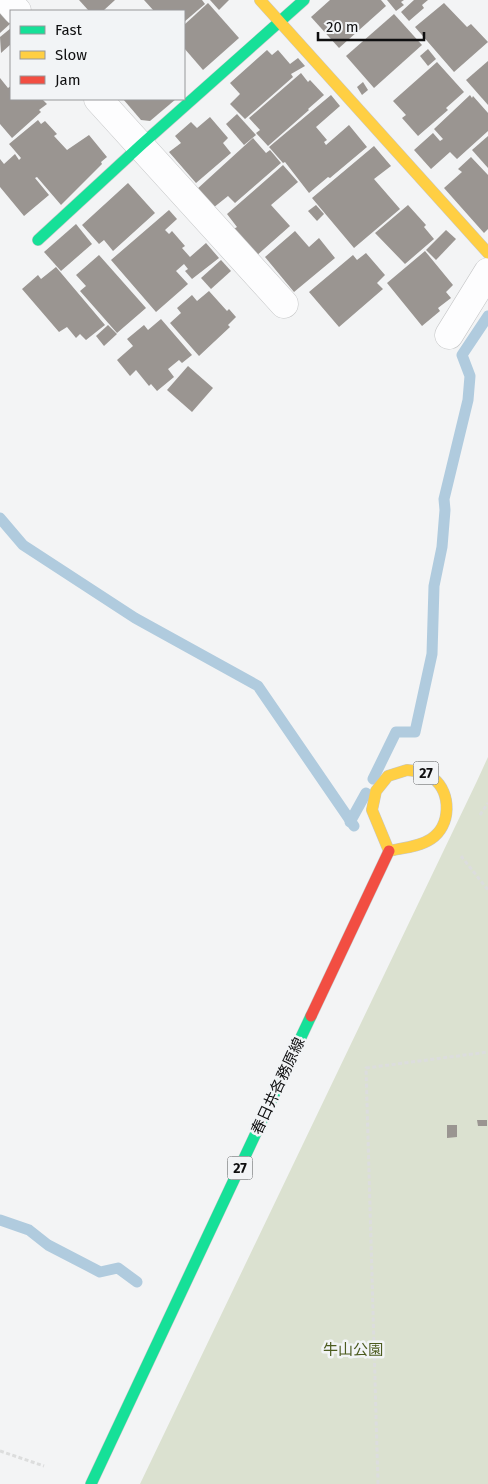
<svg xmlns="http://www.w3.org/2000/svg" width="488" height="1484" font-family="'Fira Sans','Noto Sans JP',sans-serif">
	<rect width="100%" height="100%" fill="#f3f4f5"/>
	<!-- green -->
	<polygon fill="#dbe1d0" points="488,757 488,1484 140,1484 477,781"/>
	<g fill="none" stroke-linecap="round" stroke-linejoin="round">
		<!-- stream -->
		<g stroke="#b0cbde" stroke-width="11">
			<polyline points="0,518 23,545 135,618 258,686 354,826"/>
			<polyline points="373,779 396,732 415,732 432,654 434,586 442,547 445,510 444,499 468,400 470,376 462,355 488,316"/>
			<polyline points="350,822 366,793"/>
			<polyline points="0,1220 29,1230 48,1245 100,1272 118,1268 137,1282"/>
		</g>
	</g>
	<!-- building -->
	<g fill="#9a9591">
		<polygon points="79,0 115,0 103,11 89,11"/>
		<polygon points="144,0 202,0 205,4 184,22 184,11 154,11"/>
		<polygon points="210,0 229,0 219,10"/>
		<polygon points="330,0 381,0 386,6 339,48 311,17"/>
		<polygon points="387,0 404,0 401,2 404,5 396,11"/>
		<polygon points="414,0 428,0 422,5 424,8 409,21 401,12"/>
		<polygon points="208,3 239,38 203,70 184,48 184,25"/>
		<polygon points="444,3 467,27 471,24 488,42 454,72 415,27"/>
		<polygon points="0,8 11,21 11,23 0,33"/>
		<polygon points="394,14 422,45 374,88 346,56"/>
		<polygon points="11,28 11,44 1,53 0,37"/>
		<polygon points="428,49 436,59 428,66 420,56"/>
		<polygon points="267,50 272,55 278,50 290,64 298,58 305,66 291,74 293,77 245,119 230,104 240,94 230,83"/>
		<polygon points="488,61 488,105 466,80"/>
		<polygon points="437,62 464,92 446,108 448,110 418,136 402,118 406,115 393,101"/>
		<polygon points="301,73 308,82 310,80 324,95 308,109 309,110 268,146 256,133 260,130 249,118"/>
		<polygon points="0,78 8,88 11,86 11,99 42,99 47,104 39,110 41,112 12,138 0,124"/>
		<polygon points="363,82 368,90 362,95 357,87"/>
		<polygon points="331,95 340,106 316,127 327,140 324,142 326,145 349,125 367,147 330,178 328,177 309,193 285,162 283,163 269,147"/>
		<polygon points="470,95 472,98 473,96 488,113 488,131 457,159 450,152 431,169 414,150 433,133 440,141 443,139 434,129"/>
		<polygon points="123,99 176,99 150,121 141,120"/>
		<polygon points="237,114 256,135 244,145 226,124"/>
		<polygon points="210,117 228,138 223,143 231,153 196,183 169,152 181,143 175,136 191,122 197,128"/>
		<polygon points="38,120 41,124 45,121 57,134 54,136 67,150 89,135 107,157 101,162 102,164 61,205 37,177 35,178 49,195 24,216 0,187 0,159 4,164 15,154 19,160 21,158 9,144"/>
		<polygon points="488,136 488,168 472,150"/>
		<polygon points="253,138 266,153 270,150 281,163 235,203 228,196 213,208 196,190"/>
		<polygon points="374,146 391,166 374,179 400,209 354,248 312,198"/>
		<polygon points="471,157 488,175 488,229 484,233 444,188 462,172 458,169"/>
		<polygon points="283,165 298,182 271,205 290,226 255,257 232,230 237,227 227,214"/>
		<polygon points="128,183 155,213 113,251 104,240 99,244 82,225"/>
		<polygon points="316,205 324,214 317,221 308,211"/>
		<polygon points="408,205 426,225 424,227 434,239 405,264 375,233"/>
		<polygon points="169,210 177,219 165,230 169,234 172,231 185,246 182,248 190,257 206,243 219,258 192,279 185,271 188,269 184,264 176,271 188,284 156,312 111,260"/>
		<polygon points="76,224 92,244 61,271 44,252"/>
		<polygon points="446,230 456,239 436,260 426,250"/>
		<polygon points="295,231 309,247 319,238 335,258 294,292 265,257"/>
		<polygon points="425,251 453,285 446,292 451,298 438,308 440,311 422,326 387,283"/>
		<polygon points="366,253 385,275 377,283 383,289 339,327 309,292 353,255 357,260"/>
		<polygon points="99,255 146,308 117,333 80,291 86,286 76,275"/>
		<polygon points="221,260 231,271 211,289 201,278"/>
		<polygon points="56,267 105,325 86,340 80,334 76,338 67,327 59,332 22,289 38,275 41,279"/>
		<polygon points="209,291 227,311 229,309 236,317 228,325 230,327 199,356 170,323 181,313 177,308 192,295 197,301"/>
		<polygon points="161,319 192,355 182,363 179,360 168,369 174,377 157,391 151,384 149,386 136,370 130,376 117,360 133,346 127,339 144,325 148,330"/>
		<polygon points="108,325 117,334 104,346 96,336"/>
		<polygon points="188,366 213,388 192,412 167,390"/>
		<polygon points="477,1120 487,1120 487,1126 478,1126"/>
		<polygon points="447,1125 457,1125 457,1137 447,1138"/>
	</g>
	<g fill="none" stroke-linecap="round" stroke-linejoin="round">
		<defs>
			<g id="street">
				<polyline points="7,0 17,11"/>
				<polyline points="98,99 284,304"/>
				<polyline points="449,335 488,272"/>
			</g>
			<g id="fast">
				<polyline points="38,240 141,145 304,0"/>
				<polyline points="91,1484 311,1016"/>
			</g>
			<g id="slow">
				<polyline points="260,0 488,253"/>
				<path d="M407,770C417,771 425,772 433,778C452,793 451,826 431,839C419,847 402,848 389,851L372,810L376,791L388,776Z"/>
			</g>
			<polyline id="jam" points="311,1016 389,851"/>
		</defs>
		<!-- street casing -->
		<use href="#street" stroke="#c5c6c7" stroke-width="29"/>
		<!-- fast casing -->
		<use href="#fast" stroke="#c5c6c7" stroke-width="12"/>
		<!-- slow casing -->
		<use href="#slow" stroke="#c5c6c7" stroke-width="12"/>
		<!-- jam casing -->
		<use href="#jam" stroke="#c5c6c7" stroke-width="12"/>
		<!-- path -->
		<g stroke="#dcdddd" stroke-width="3" stroke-dasharray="4 2.5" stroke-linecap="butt">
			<polyline points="480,815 488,803"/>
			<polyline points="461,856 488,890"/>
			<polyline points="0,1451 44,1466"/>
			<polyline points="378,1484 366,1068 488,1052"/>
		</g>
		<!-- street -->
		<use href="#street" stroke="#fdfdfe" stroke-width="28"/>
		<!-- fast -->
		<use href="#fast" stroke="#16e098" stroke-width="11"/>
		<!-- slow -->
		<use href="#slow" stroke="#ffcf43" stroke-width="11"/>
		<!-- jam -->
		<use href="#jam" stroke="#f24e42" stroke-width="11"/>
	</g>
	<g text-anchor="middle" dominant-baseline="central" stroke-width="5" stroke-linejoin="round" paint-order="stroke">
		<!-- shield labels -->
		<g fill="#f2f4f6" stroke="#535455" stroke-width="1">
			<rect x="413.5" y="761.5" width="25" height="23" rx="4"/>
			<rect x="227.5" y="1156.5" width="25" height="23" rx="4"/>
		</g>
		<g font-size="14" font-weight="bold" fill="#0f0f10">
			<text x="426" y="773">27</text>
			<text x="240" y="1168">27</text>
		</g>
		<!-- street labels -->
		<g font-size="15" fill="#0f0f10" stroke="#f2f4f6">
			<text transform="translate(278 1086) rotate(-65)">春日井各務原線</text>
		</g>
		<!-- park labels -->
		<g font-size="15" fill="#4c5b1f" stroke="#f2f4f6">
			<text x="353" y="1350">牛山公園</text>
		</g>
	</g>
	<!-- legend -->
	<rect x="10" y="10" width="175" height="90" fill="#f2f4f6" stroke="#97989a"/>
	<rect x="20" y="26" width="25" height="8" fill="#16e098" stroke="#97989a"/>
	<text x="55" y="35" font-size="15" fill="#0f0f10">Fast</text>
	<rect x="20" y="51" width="25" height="8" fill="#ffcf43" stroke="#97989a"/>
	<text x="55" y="60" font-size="15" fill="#0f0f10">Slow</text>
	<rect x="20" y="76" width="25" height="8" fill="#f24e42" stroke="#97989a"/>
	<text x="55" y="85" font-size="15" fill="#0f0f10">Jam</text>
	<!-- scale -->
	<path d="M318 32v8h106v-8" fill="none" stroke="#0f0f10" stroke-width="2.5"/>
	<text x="326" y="32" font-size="15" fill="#0f0f10" stroke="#f2f4f6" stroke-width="4" paint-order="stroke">20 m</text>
</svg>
